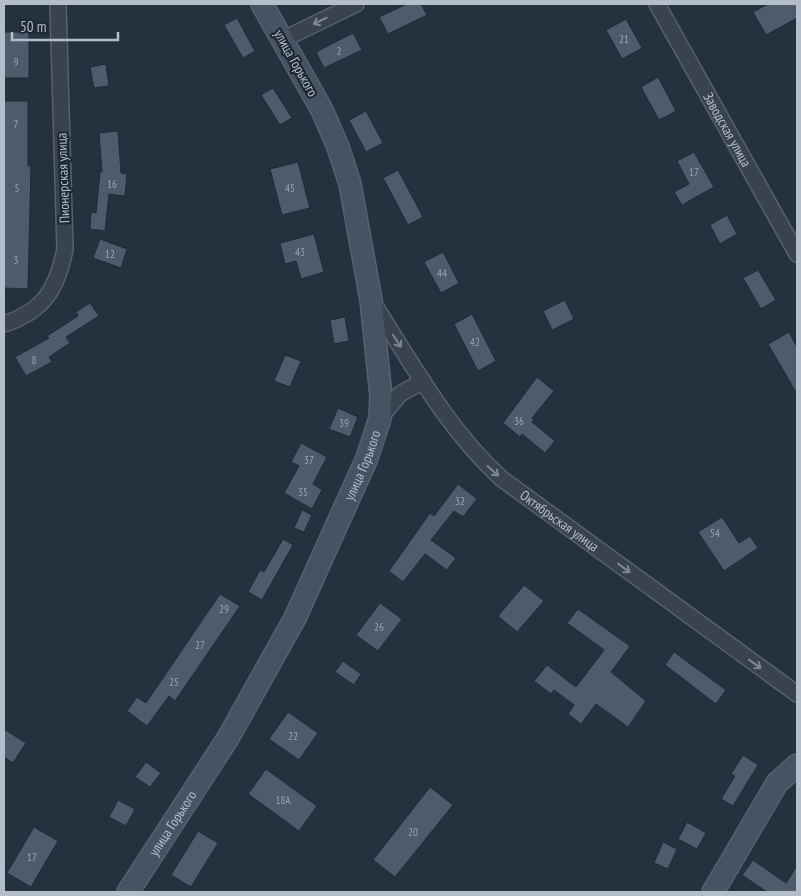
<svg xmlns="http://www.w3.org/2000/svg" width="801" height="896" font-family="'PT Sans Narrow',sans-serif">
	<rect width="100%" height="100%" fill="#24323f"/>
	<!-- building -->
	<g fill="#4d5b6a" stroke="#1f2a36">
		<polygon points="407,4 421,4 427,15 388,34 379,17"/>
		<polygon points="768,4 797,4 797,18 766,35 753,12"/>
		<polygon points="237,18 255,51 243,58 224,25"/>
		<polygon points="626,19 642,48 622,59 606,30"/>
		<rect x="4" y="32" width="25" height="46"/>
		<polygon points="353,33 362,50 324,68 316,52"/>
		<polygon points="106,64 109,86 94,88 90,67"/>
		<polygon points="658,77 676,111 659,120 641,87"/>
		<polygon points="273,88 292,118 280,125 261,95"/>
		<polygon points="4,101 28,101 28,166 31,166 28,289 4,288"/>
		<polygon points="366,111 383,143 366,152 349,120"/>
		<polygon points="118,131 121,173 127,174 125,196 109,194 105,231 90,229 91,212 96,213 100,172 102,172 99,133"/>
		<polygon points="694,152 714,187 682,205 674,192 689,184 677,161"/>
		<polygon points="298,162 310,208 282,215 270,169"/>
		<polygon points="398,170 423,217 408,225 383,178"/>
		<polygon points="727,215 737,234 720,244 710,225"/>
		<polygon points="314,234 324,272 301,279 296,261 285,264 280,243"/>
		<polygon points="100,239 127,249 121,268 93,258"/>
		<polygon points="443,252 459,283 441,293 424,262"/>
		<polygon points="758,270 776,300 761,309 743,278"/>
		<polygon points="565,300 574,319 552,330 543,311"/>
		<polygon points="90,303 99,316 66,337 70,343 49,357 52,362 26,376 15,357 49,338 47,336 78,316 76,312"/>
		<polygon points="472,314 496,361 478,371 454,324"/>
		<polygon points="345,317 349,341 334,344 330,320"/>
		<polygon points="789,332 797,347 797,394 768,344"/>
		<polygon points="285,355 301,361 290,387 274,381"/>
		<polygon points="537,377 554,391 532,418 534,419 532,422 555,441 545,453 522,434 520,437 503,423"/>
		<polygon points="338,408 358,417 350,437 329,429"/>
		<polygon points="301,443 327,457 313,484 322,490 312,509 284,493 299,466 291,462"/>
		<polygon points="458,484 477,499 463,517 454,511 431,540 456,558 447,570 425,554 403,582 389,571 430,513 434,516"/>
		<polygon points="302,510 312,515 304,532 294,528"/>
		<polygon points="722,517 739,543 750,536 758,548 724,571 698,532"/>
		<polygon points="283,539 293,545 262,600 248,592 260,570 264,572"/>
		<polygon points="524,585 544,601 517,632 498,616"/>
		<polygon points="220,594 240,606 175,701 169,696 147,726 127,711 137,697 146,703"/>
		<polygon points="380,603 402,619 378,651 356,635"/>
		<polygon points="578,609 630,646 611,672 646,701 628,727 596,704 581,724 568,714 574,705 554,690 551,694 534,681 547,665 576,687 604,650 567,623"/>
		<polygon points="674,652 726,690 716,704 665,665"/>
		<polygon points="343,661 361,674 354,685 335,672"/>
		<polygon points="288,712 318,733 299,760 269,739"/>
		<polygon points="4,729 26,743 13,763 4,757"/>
		<polygon points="743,755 758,765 733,806 721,799 735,776 731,774"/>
		<polygon points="146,762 161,773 150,787 135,777"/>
		<polygon points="266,769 317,806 299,831 248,794"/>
		<polygon points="430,787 453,805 395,877 373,860"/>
		<polygon points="118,800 135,809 126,826 109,817"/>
		<polygon points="687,822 706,833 697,849 678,839"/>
		<polygon points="34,827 58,841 31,887 7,873"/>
		<polygon points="198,831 218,843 191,887 171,875"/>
		<polygon points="663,842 677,849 668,869 654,863"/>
		<polygon points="753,860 786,883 797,866 797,892 767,892 742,875"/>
	</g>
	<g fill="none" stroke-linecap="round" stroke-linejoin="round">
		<defs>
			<g id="street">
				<path id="s1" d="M657,4L797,254"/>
				<polyline points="284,39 356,4"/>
				<path id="s2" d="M373,303C413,365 447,429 502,479L797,694"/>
				<path d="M4,324C44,311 57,289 65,249L58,4"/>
				<polyline points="380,418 400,394 423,381"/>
			</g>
			<g id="secondary">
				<path id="s3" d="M128,892L228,738L295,618L367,458L380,418L381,396L371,300L350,184L338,147L322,110L262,4"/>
				<polyline points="713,892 777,783 797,765"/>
			</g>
		</defs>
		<!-- street casing -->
		<use href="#street" stroke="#56616d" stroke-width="18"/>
		<!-- secondary casing -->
		<use href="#secondary" stroke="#56616d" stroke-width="24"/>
		<!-- street -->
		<use href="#street" stroke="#38434f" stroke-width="15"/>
		<!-- secondary -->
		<use href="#secondary" stroke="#465362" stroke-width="21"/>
	</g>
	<!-- one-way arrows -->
	<defs><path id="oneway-shaft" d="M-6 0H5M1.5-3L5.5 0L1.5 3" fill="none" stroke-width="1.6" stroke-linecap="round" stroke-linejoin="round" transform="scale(1.25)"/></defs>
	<g stroke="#7c8793">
		<use href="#oneway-shaft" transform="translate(320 21) rotate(154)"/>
		<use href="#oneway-shaft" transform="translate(397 341) rotate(57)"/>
		<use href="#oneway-shaft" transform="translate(493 471) rotate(42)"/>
		<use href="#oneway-shaft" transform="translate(624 568) rotate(36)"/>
		<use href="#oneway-shaft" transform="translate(755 664) rotate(36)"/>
	</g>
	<g text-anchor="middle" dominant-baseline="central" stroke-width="4.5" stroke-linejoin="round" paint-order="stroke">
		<!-- number labels -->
		<g font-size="11" fill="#9aa5b2">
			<text x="624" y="39">21</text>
			<text x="339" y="51">2</text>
			<text x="16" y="62">9</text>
			<text x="16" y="124">7</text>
			<text x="694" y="172">17</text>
			<text x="112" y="184">16</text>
			<text x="17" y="188">5</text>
			<text x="290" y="188">45</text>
			<text x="300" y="252">43</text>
			<text x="110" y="254">12</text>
			<text x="16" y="260">3</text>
			<text x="442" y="273">44</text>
			<text x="475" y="342">42</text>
			<text x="34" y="360">8</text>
			<text x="519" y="421">36</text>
			<text x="344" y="423">39</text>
			<text x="309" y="460">37</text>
			<text x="303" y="492">35</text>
			<text x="460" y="501">32</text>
			<text x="715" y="533">54</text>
			<text x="224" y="609">29</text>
			<text x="379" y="627">26</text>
			<text x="200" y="645">27</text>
			<text x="174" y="682">25</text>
			<text x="293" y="736">22</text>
			<text x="283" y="800">18А</text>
			<text x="413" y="832">20</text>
			<text x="32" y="857">17</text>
		</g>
		<!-- street labels -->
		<g font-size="14" fill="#b4beca" stroke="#1d2834">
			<text transform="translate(296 63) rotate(61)">улица Горького</text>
			<text stroke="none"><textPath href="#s1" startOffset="144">Заводская улица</textPath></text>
			<text transform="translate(63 178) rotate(-92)">Пионерская улица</text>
			<text stroke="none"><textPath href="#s3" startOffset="488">улица Горького</textPath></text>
			<text stroke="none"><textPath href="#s2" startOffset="290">Октябрьская улица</textPath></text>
			<text stroke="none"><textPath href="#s3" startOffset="82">улица Горького</textPath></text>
		</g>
	</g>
	<!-- border -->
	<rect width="801" height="896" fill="none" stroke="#b4beca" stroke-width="10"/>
	<!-- scale -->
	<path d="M12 32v8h106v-8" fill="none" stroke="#b4beca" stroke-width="2.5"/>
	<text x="20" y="32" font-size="15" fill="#b4beca" stroke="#1d2834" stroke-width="4" paint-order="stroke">50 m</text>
</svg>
